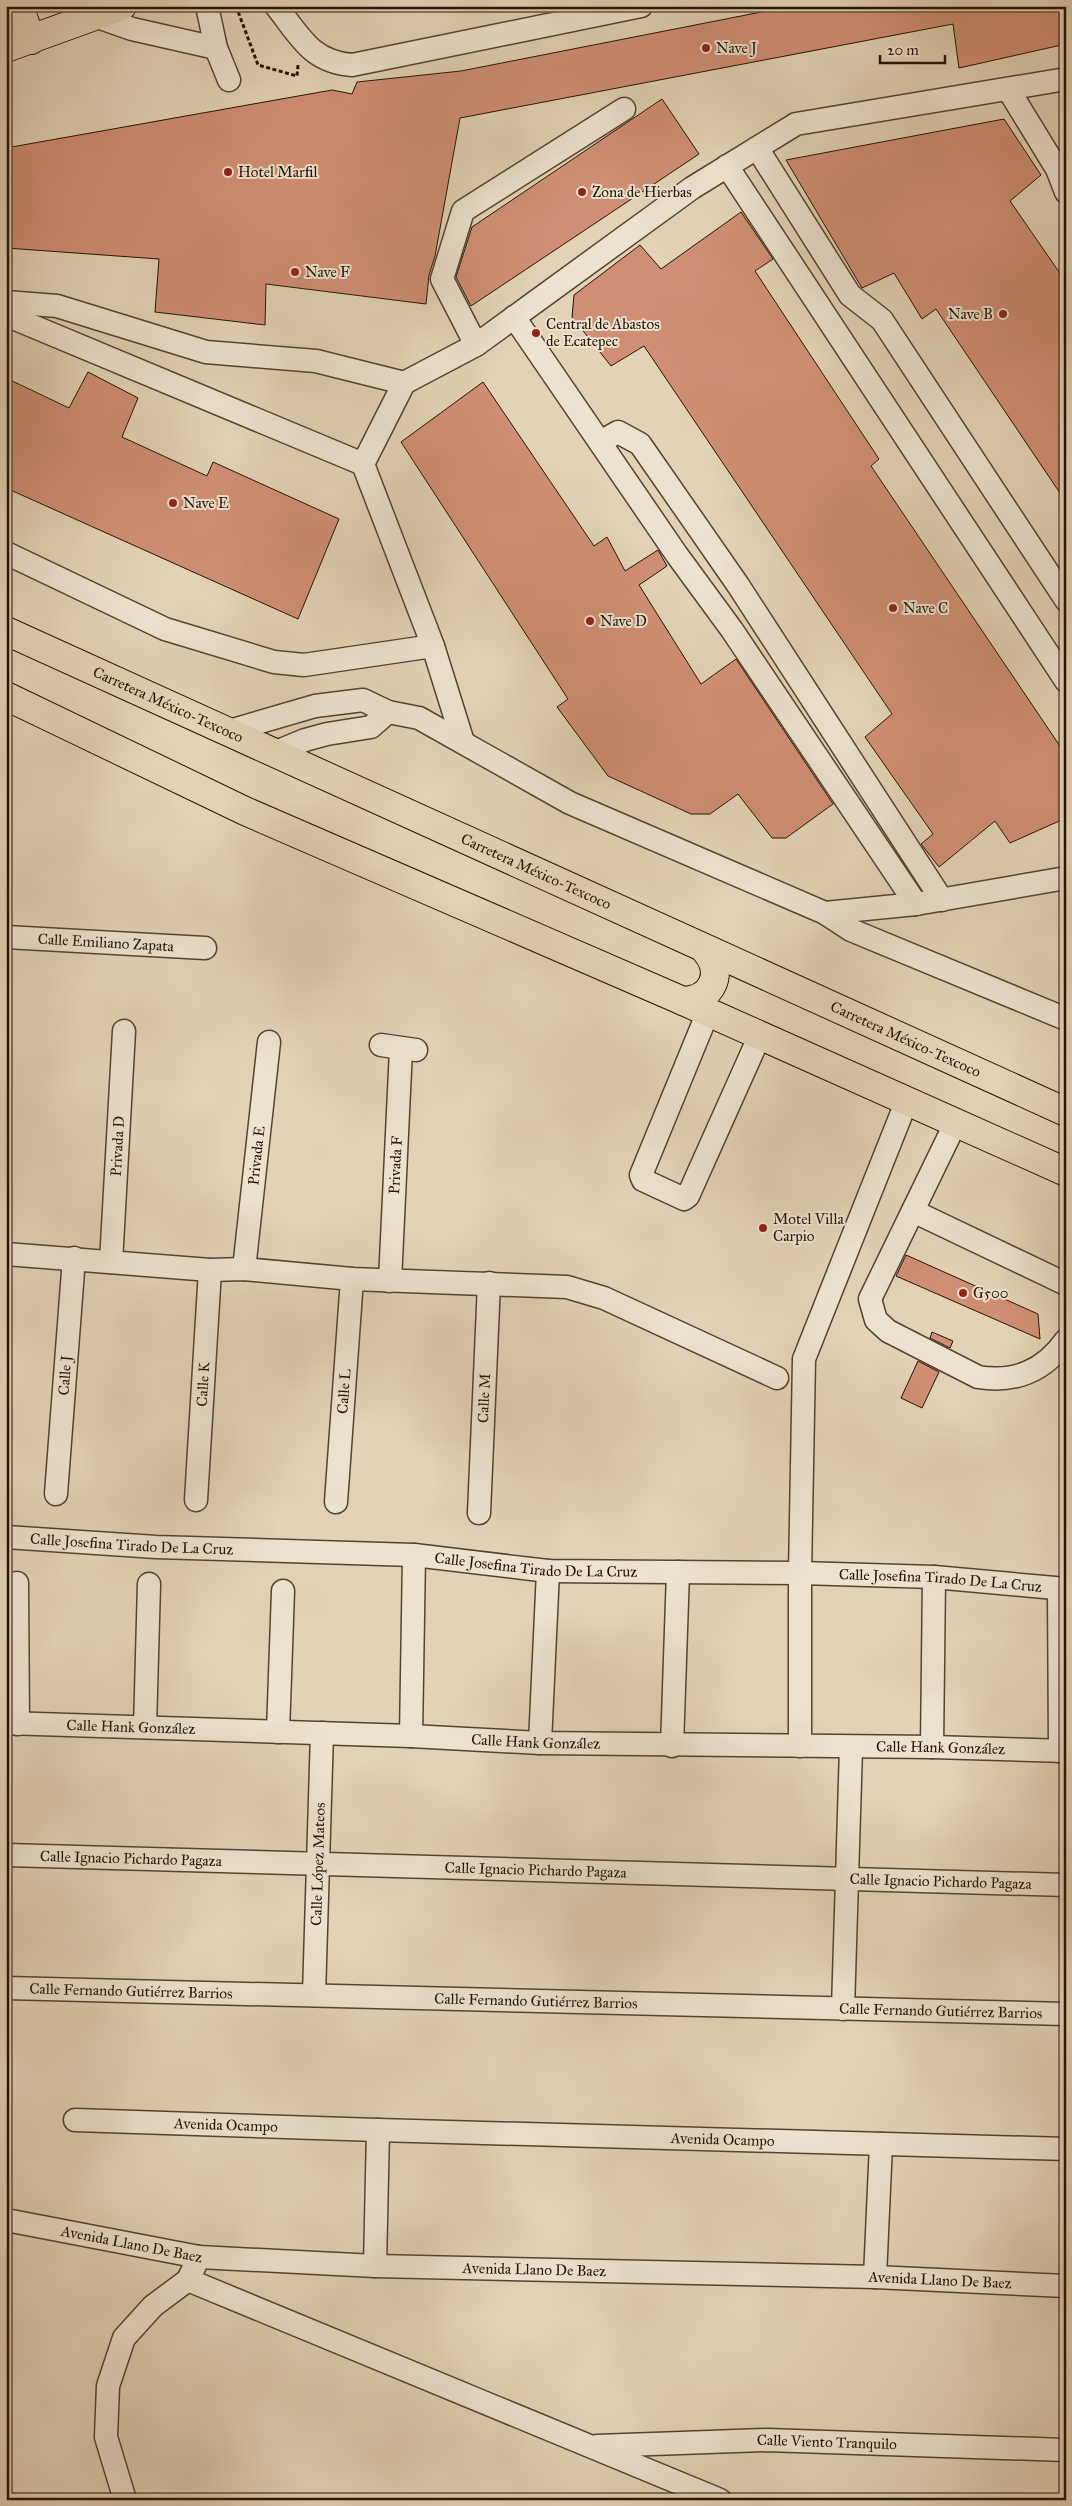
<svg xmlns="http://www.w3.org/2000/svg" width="1072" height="2506" font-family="'IM FELL Great Primer',serif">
	<rect width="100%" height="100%" fill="#e3d3b6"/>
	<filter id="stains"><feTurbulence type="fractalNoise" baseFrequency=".004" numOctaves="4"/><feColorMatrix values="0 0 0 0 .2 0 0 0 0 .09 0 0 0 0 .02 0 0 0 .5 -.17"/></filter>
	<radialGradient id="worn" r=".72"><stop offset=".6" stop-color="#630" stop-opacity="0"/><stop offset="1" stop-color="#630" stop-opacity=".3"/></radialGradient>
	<!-- building -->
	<g fill="#d08f74" stroke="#241304">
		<polygon points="792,6 1066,6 1066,44 959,68 953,24 460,118 435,256 429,275 426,304 266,284 265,325 155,312 159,259 6,248 6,148 332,90 352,94 357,82 461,71"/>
		<polygon points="662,99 699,154 471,306 456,277 472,227"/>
		<polygon points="1004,119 1041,175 1010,201 1066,282 1066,502 936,309 922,319 894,273 862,288 786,160"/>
		<polygon points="741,212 773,259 755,271 879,459 871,466 1066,755 1066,818 1010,843 995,821 939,867 921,844 933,834 865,737 892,714 644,346 611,366 572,317 574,295 640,245 661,269"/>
		<polygon points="88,372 138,398 122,437 207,476 213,462 339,519 298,619 6,488 6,378 69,408"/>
		<polygon points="483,382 594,546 607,537 625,571 658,550 667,566 639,585 701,684 736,659 833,804 786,838 772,838 738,794 710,814 691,814 608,776 557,707 568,699 401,442"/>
		<polygon points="906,1255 1038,1314 1040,1339 896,1276"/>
		<polygon points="932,1332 953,1341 950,1348 930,1338"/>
		<polygon points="918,1361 939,1372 922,1408 901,1398"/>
	</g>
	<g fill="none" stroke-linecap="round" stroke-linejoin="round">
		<defs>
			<g id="minor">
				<polyline points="207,6 216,48 229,80"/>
				<path d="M276,6C300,36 311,62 352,65L641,6"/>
				<polyline points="95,16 132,29 216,48"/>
				<polyline points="1008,89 1057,169 1066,192"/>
				<polyline points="757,148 850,295 882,320 1066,600"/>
				<polyline points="727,166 1066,681"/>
				<polyline points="6,302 57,306 206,352 316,361 404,383"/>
				<polyline points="6,315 363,464 433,646 463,742"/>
				<polyline points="514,317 677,555 732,630 916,904"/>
				<polyline points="476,345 442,279 463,211 624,109"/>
				<polyline points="600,442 618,432 640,444 738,585 942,900"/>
				<polyline points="363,464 404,383 476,345 692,188 796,124 1066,79"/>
				<polyline points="6,553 165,629 274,662 304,665 433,646"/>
				<polyline points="226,732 315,706 363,700 388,712 419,718 570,803 825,913 851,930 1066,1019"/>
				<polyline points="274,753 305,740 327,734 371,727 388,712"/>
				<polyline points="825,913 916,904 1066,878"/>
				<path id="s1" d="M6,937L205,948"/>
				<polyline points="708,1012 641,1175 643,1180 684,1199 688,1196 760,1035"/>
				<polyline points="381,1045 416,1050"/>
				<path d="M956,1122L870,1299L876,1320L888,1331L978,1377C1015,1383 1044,1371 1066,1340"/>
				<polyline points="913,1211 1066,1284"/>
				<polyline points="6,1254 210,1270 244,1269 352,1279 567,1287 604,1298 777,1378"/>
				<path id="s2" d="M111,1262L124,1031"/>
				<path id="s3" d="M244,1269L269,1042"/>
				<path id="s4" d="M390,1281L401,1049"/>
				<path id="s5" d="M56,1494L74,1258"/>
				<path id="s6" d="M196,1500L210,1270"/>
				<path id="s7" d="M336,1502L352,1279"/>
				<path id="s8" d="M479,1513L489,1283"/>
				<path id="s9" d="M6,1537L156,1547L414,1555L548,1571L800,1573L934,1577L1066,1589"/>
				<polyline points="17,1583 18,1724"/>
				<polyline points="1059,1589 1060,1751"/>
				<path id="s10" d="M6,1723L411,1736L540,1743L932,1747L1066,1751"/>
				<polyline points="145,1727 149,1584"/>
				<polyline points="278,1732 283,1591"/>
				<polyline points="411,1736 414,1555"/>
				<polyline points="540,1743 548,1571"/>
				<polyline points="672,1746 678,1572"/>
				<polyline points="800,1746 800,1573 804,1359 907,1100"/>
				<polyline points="932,1747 934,1577"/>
				<path id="s11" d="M6,1855L1066,1885"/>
				<path id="s12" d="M6,1988L1066,2014"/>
				<path id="s13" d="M314,1995L322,1733"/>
				<polyline points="843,2009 851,1748"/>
				<path id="s14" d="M75,2120L378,2130L1066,2149"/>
				<path id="s15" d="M6,2220L199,2257L375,2266L875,2277L1066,2286"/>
				<polyline points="199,2257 188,2280 720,2500"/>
				<polyline points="375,2266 378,2130"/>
				<polyline points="875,2277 881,2144"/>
				<path id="s16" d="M597,2446L767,2440L1066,2450"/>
				<polyline points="125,2500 106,2437 108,2386 124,2338 153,2306 188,2280"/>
			</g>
			<g id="highway">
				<polyline points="19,6 31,40"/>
				<polyline points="6,48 122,6"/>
				<path id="s17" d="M6,631L1066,1112"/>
				<polyline points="6,696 245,811 683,1001 1066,1172"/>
				<path d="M683,1001C713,1000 725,972 705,950"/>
			</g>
		</defs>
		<!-- minor casing -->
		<use href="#minor" stroke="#544330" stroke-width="25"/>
		<!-- highway casing -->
		<use href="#highway" stroke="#241304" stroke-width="30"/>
		<!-- path -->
		<polyline stroke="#241304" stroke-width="3" stroke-dasharray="4 2.5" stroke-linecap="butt" points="236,6 258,65 297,76 298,65"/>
		<!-- minor -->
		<use href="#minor" stroke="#ede2d0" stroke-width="22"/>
		<!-- highway -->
		<use href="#highway" stroke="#e3d3b6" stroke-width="28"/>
	</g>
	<!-- markers -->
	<g fill="#8f2418" stroke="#ede2d0" stroke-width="2">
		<circle cx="706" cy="48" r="5"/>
		<circle cx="228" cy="172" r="5"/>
		<circle cx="582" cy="192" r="5"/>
		<circle cx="295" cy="272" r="5"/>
		<circle cx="1003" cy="314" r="5"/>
		<circle cx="536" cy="333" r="5"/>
		<circle cx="173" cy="503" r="5"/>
		<circle cx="893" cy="608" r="5"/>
		<circle cx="590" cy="621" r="5"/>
		<circle cx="763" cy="1228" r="5"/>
		<circle cx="963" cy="1293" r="5"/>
	</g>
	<g text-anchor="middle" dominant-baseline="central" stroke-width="4" stroke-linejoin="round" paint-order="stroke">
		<!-- poi labels -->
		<g font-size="15" fill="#241304" stroke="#ede2d0" text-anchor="start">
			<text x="716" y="48">Nave J</text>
			<text x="238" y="172">Hotel Marfil</text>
			<text x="592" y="192">Zona de Hierbas</text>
			<text x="305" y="272">Nave F</text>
			<text x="993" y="314" text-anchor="end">Nave B</text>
			<text x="546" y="324">Central de Abastos<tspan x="546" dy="17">de Ecatepec</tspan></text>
			<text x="183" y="503">Nave E</text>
			<text x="903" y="608">Nave C</text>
			<text x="600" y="621">Nave D</text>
			<text x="773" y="1219">Motel Villa<tspan x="773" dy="17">Carpio</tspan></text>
			<text x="973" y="1293">G500</text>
		</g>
		<!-- street labels -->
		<g font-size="15" fill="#241304" stroke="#ede2d0">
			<text stroke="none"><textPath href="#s17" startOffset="178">Carretera México-Texcoco</textPath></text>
			<text stroke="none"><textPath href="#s17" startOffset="582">Carretera México-Texcoco</textPath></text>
			<text stroke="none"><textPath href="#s1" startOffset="100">Calle Emiliano Zapata</textPath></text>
			<text stroke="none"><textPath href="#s17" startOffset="988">Carretera México-Texcoco</textPath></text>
			<text stroke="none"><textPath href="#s2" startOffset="116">Privada D</textPath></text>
			<text stroke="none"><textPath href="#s3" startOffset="114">Privada E</textPath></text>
			<text stroke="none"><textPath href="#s4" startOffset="116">Privada F</textPath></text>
			<text stroke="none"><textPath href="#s5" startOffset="119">Calle J</textPath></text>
			<text stroke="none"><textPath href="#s6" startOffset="116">Calle K</textPath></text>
			<text stroke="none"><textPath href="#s7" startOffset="111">Calle L</textPath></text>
			<text stroke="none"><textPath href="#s8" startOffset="115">Calle M</textPath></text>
			<text stroke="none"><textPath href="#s9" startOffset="126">Calle Josefina Tirado De La Cruz</textPath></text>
			<text stroke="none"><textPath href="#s9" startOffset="531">Calle Josefina Tirado De La Cruz</textPath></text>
			<text stroke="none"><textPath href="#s9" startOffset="936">Calle Josefina Tirado De La Cruz</textPath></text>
			<text stroke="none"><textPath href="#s10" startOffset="125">Calle Hank González</textPath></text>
			<text stroke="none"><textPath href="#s10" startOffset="530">Calle Hank González</textPath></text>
			<text stroke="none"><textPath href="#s10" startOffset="935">Calle Hank González</textPath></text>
			<text stroke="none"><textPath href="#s11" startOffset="125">Calle Ignacio Pichardo Pagaza</textPath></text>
			<text stroke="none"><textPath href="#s13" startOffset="131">Calle López Mateos</textPath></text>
			<text stroke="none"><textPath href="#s11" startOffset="530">Calle Ignacio Pichardo Pagaza</textPath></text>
			<text stroke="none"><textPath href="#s11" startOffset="935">Calle Ignacio Pichardo Pagaza</textPath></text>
			<text stroke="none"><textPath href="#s12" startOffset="125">Calle Fernando Gutiérrez Barrios</textPath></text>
			<text stroke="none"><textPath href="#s12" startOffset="530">Calle Fernando Gutiérrez Barrios</textPath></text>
			<text stroke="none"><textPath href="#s12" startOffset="935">Calle Fernando Gutiérrez Barrios</textPath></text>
			<text stroke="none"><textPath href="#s14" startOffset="151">Avenida Ocampo</textPath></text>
			<text stroke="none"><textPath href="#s14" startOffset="648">Avenida Ocampo</textPath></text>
			<text stroke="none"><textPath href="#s15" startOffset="128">Avenida Llano De Baez</textPath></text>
			<text stroke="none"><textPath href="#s15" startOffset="532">Avenida Llano De Baez</textPath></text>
			<text stroke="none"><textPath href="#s15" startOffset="938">Avenida Llano De Baez</textPath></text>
			<text stroke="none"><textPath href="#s16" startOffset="230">Calle Viento Tranquilo</textPath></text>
		</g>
	</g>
	<!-- margin -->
	<rect width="1072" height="2506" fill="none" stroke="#e3d3b6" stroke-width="25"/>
	<rect x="8" y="8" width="1057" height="2491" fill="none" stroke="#241304" stroke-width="2.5"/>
	<rect x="12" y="12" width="1047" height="2481" fill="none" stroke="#241304"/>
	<!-- scale -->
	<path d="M880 55v8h65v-8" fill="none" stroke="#241304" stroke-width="2.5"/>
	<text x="887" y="55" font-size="15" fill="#241304" stroke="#ede2d0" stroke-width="4" paint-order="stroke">20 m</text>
	<rect width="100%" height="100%" filter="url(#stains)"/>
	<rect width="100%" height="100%" fill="url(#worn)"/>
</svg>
